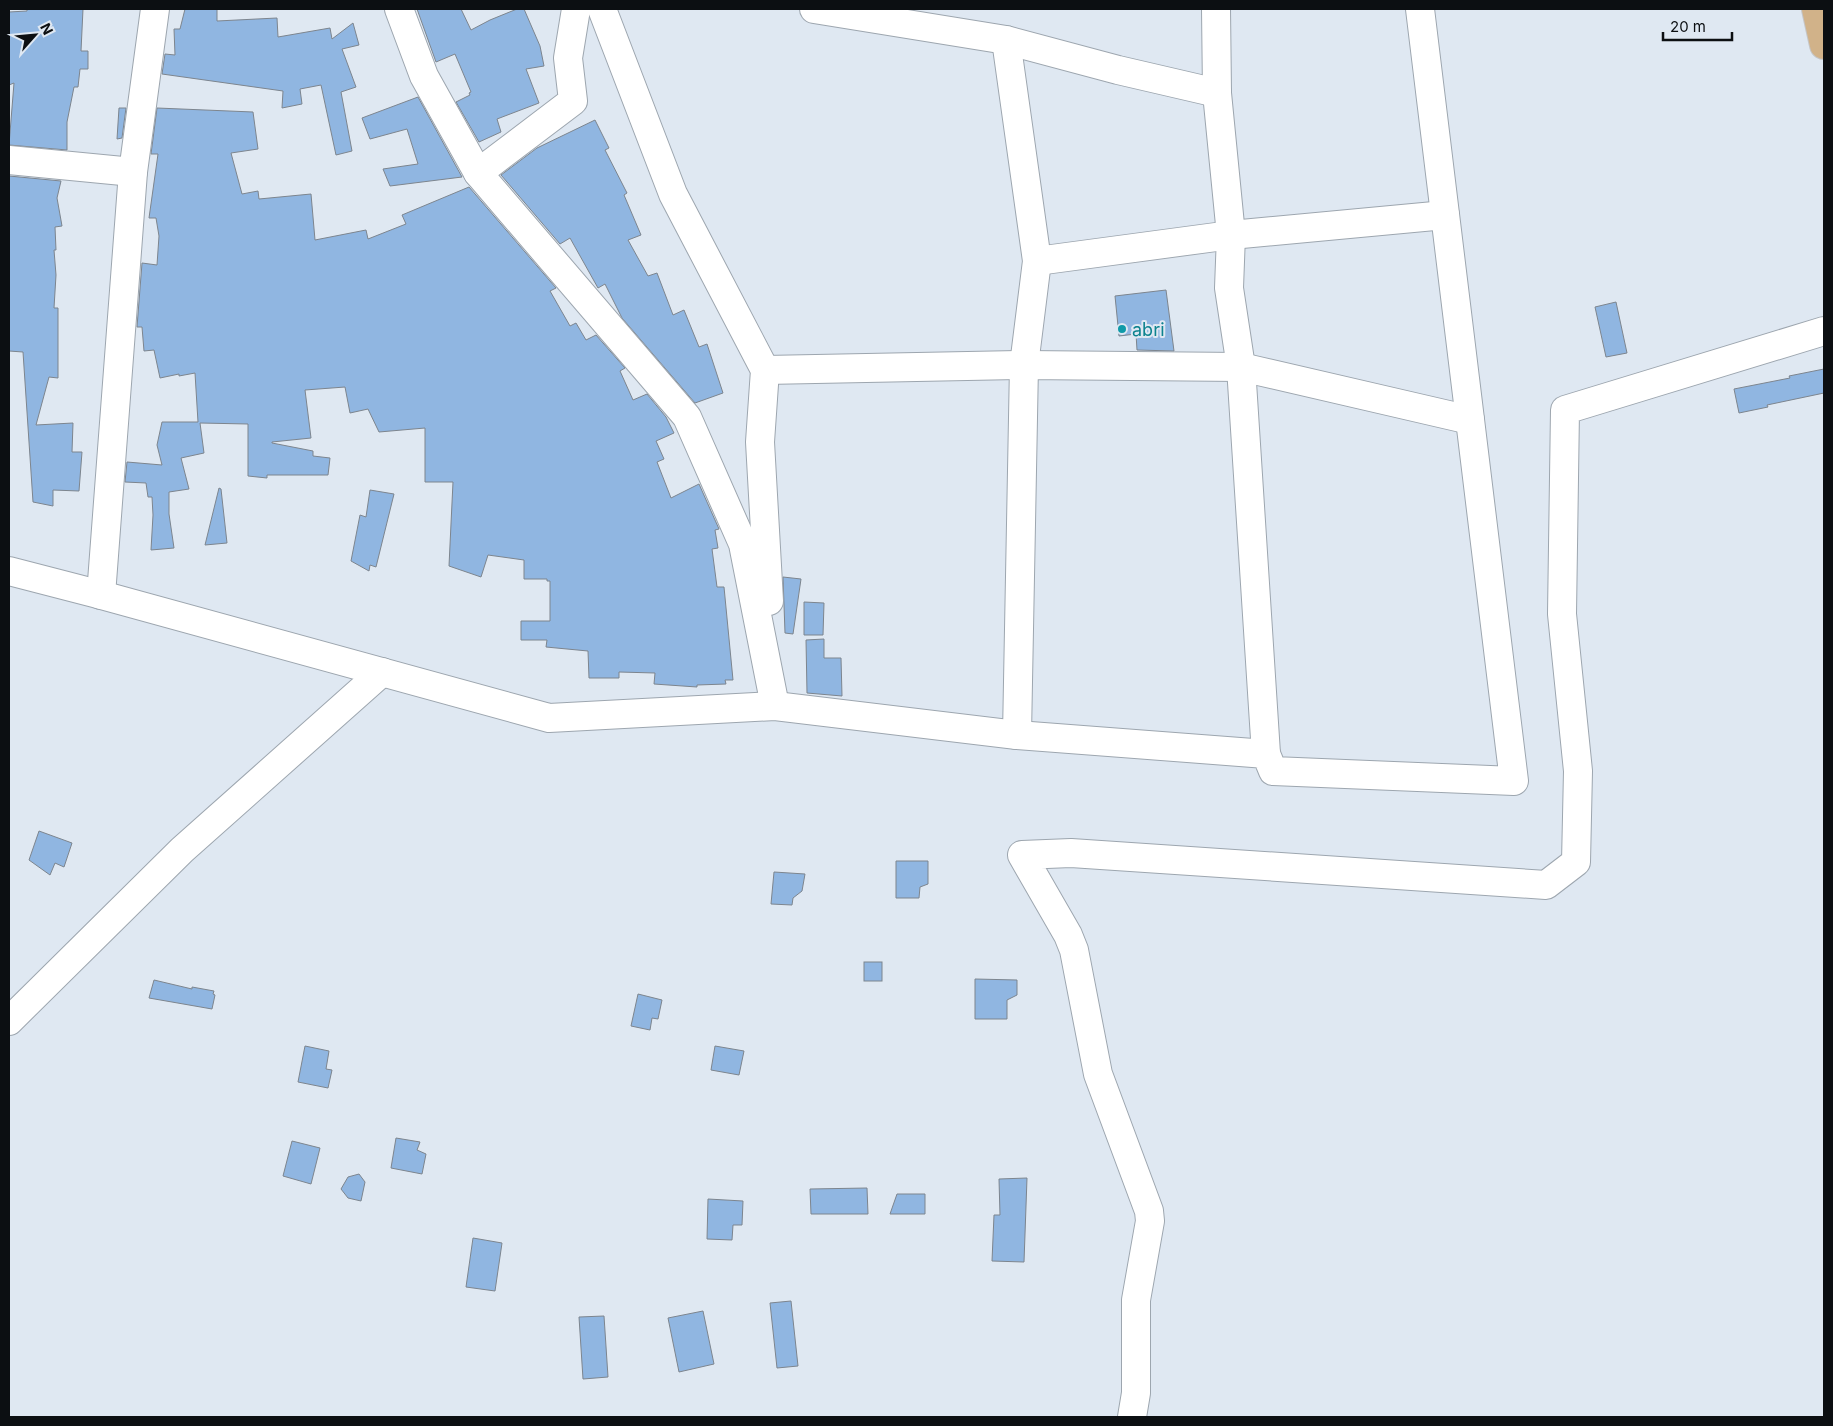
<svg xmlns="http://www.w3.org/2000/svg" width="1833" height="1426" font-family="Inter,sans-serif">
	<rect width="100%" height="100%" fill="#dfe8f2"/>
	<!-- building -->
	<g fill="#90b6e1" stroke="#7d858e">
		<polygon points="27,9 83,9 81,51 88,51 88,69 80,69 78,87 74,87 67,122 67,150 9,145 14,83 9,85 9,12 27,11"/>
		<polygon points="185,9 217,9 217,21 277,18 278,37 330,28 332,39 353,23 359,45 342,49 356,87 341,92 352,151 336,155 321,85 300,89 302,104 282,108 283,91 162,74 165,54 175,55 174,29 180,29"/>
		<polygon points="417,9 461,9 471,30 490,20 517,9 524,9 540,46 544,66 526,69 539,103 497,119 501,132 479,142 456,102 470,95 469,93 471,92 455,54 436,62"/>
		<polygon points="418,97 462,177 390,186 383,169 418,164 407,129 370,139 362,118"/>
		<polygon points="119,108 126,108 122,138 117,139"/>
		<polygon points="157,108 253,112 258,149 231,153 242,194 258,191 259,199 311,194 315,240 366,230 368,239 406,224 402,215 469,187 556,288 550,291 570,326 576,323 586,340 596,335 625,368 620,371 633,400 647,394 666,417 674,433 656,441 664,459 657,462 671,498 699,484 719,529 715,530 718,548 712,549 717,587 724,587 733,680 725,680 726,684 697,685 697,687 654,684 655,673 619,672 619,678 589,678 588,651 546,647 547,640 521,640 521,621 550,621 550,581 547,581 547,579 524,579 524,560 488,555 481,577 449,566 453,482 425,482 425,428 379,432 368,409 350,413 345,387 305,390 311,438 272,442 272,443 313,451 313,456 330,458 328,475 267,475 267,478 248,476 248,424 200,423 204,453 181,458 189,489 169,492 169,514 174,548 151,550 153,515 152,497 148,497 146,483 125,482 127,462 162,465 157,445 162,422 198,422 195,373 179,376 179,374 160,378 154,350 144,351 142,327 137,327 142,263 157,265 159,236 156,218 149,218 158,154 151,154"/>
		<polygon points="595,120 609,148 605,150 627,193 624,195 641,235 628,240 648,276 657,273 673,315 684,310 699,347 707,344 723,393 695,403 622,318 605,284 598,288 570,238 560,244 501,175 537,148"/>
		<polygon points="9,176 61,181 57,198 62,226 55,227 56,250 54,250 56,275 54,308 58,308 58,378 49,377 36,425 73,423 72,452 82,452 79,491 53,490 53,506 33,502 23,352 9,351"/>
		<polygon points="1166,290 1174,351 1137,350 1136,334 1119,336 1115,296"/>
		<polygon points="1616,302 1627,353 1606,357 1595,307"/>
		<polygon points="1824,369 1824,393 1767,405 1768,407 1739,413 1734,389 1790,378 1789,376"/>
		<polygon points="219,488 221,489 227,543 205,545"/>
		<polygon points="370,490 394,494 376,567 370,565 369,571 351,561 360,515 366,517"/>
		<polygon points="783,577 801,579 793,634 785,633"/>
		<polygon points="804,602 824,603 823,635 804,635"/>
		<polygon points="824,639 824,658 841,658 842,696 807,693 806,640"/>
		<polygon points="39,831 72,843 64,867 55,863 50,875 29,860"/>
		<polygon points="896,861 928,861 928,884 920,887 919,898 896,898"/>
		<polygon points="774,872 805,874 802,891 793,898 792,905 771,904"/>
		<rect x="864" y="962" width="18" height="19"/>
		<polygon points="975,979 1017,980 1017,995 1007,1000 1007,1019 975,1019"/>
		<polygon points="154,980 192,989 192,987 214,991 213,994 215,995 212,1009 149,998"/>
		<polygon points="638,994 662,1000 658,1019 652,1018 650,1030 631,1026"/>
		<polygon points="305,1046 329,1051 326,1069 332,1070 328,1088 298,1082"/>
		<polygon points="715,1046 744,1051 739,1075 711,1070"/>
		<polygon points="396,1138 420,1142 417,1150 426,1154 422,1174 391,1168"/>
		<polygon points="292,1141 320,1148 311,1184 283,1176"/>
		<polygon points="359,1174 365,1182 361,1201 348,1198 341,1189 348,1177"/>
		<polygon points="1027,1178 1024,1262 992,1261 994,1215 1000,1215 999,1179"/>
		<polygon points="867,1188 868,1214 811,1214 810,1189"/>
		<polygon points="897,1194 925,1194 925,1214 890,1214"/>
		<polygon points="708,1199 743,1201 742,1225 733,1225 732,1240 707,1239"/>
		<polygon points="473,1238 502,1243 495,1291 466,1287"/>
		<polygon points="791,1301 798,1366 777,1368 770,1303"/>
		<polygon points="703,1311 714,1364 679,1372 668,1318"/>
		<polygon points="604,1316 608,1377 583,1379 579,1317"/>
	</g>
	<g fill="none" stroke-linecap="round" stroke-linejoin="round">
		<defs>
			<g id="minor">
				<polyline points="399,9 424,76 478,173 687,417 743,544 775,706"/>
				<polyline points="602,9 673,194 765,370 760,442 769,601"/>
				<polyline points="814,9 1006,40 1118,70 1217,93"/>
				<polyline points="1216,9 1217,93 1231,235 1229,288 1241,367 1266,754"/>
				<polyline points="1006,40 1037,261 1024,365 1017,735"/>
				<polyline points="9,160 133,172"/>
				<polyline points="478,173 573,101 568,58 576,9"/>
				<polyline points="1037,261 1231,235 1445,215"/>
				<polyline points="765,370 1024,365 1241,367 1470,420"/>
				<polyline points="9,571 94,593 549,718 775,706 1017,735 1266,754 1273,771 1514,781 1420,9"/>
				<polyline points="101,595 133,172 155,9"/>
				<polyline points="9,1021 182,850 382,672"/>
				<polyline points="1132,1417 1136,1393 1136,1300 1150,1221 1149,1211 1098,1074 1074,950 1068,935 1022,855 1071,853 1546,885 1576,862 1578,771 1562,614 1565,410 1824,331"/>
			</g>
			<polyline id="major" points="1816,9 1824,45"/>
		</defs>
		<!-- minor casing -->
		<use href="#minor" stroke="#9da6af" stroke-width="30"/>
		<!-- major casing -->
		<use href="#major" stroke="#c5c5c6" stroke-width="30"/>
		<!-- minor -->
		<use href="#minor" stroke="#fff" stroke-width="28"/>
		<!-- major -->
		<use href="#major" stroke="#d1b289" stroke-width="28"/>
	</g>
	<!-- markers -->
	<circle fill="#0f9aa8" stroke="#dfe8f2" stroke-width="2" cx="1122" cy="329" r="5"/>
	<g text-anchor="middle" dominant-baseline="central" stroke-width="4" stroke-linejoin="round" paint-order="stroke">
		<!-- culture labels -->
		<g font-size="18" fill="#0d838f" stroke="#dfe8f2" text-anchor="start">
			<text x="1132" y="329">abri</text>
		</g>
	</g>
	<!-- border -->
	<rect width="1833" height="1426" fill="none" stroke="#0c0f12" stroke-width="20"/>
	<!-- north arrow -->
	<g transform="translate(35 35) rotate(63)" stroke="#dfe8f2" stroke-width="4" paint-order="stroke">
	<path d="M0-4L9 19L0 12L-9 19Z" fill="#0c0f12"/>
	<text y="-8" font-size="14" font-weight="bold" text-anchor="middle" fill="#0c0f12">N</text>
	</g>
	<!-- scale -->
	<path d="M1663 32v8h69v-8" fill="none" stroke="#0c0f12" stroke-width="2.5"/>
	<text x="1670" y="32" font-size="15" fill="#0c0f12" stroke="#dfe8f2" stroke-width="4" paint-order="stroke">20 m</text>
</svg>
